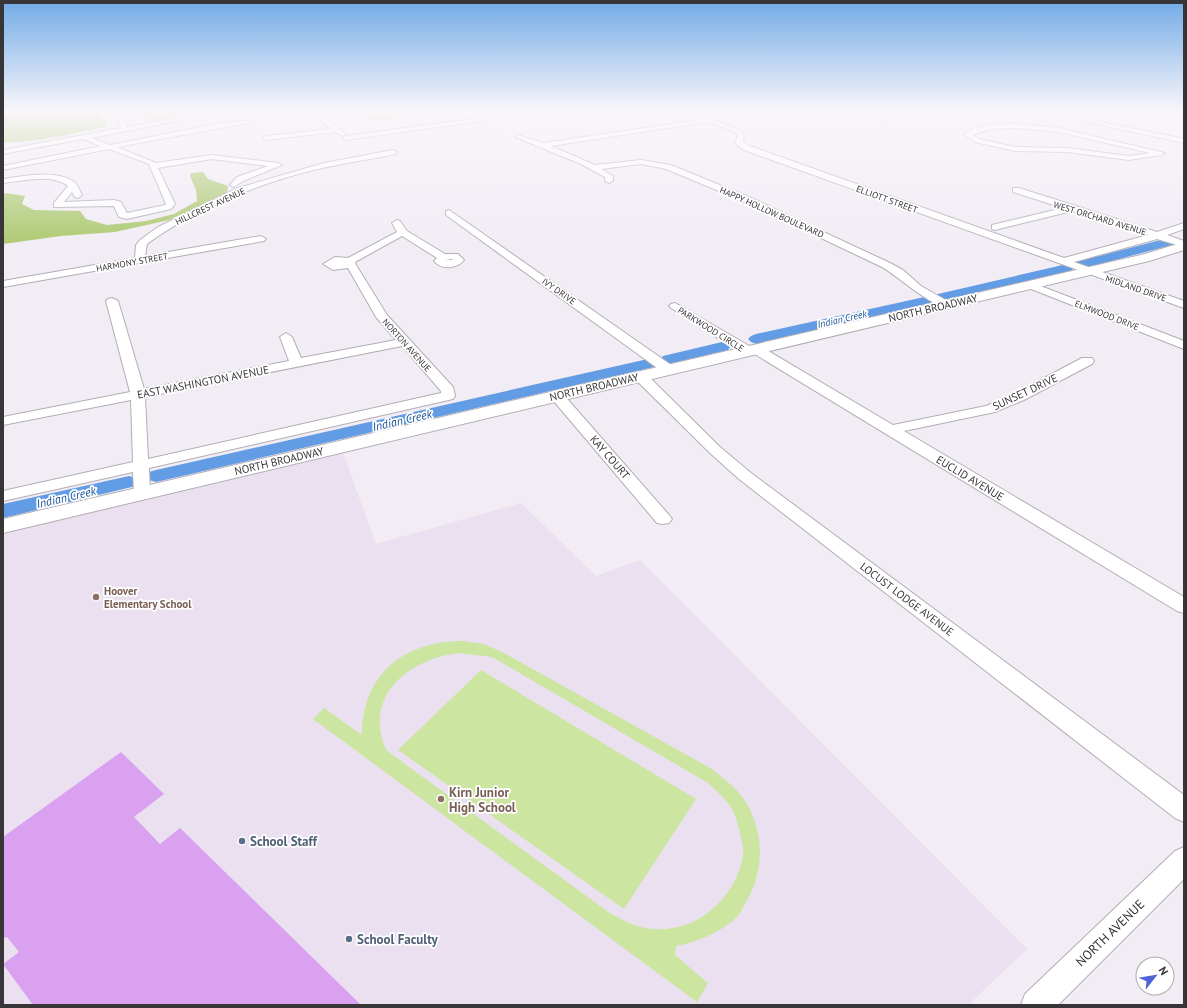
<svg xmlns="http://www.w3.org/2000/svg" width="1187" height="1008" font-family="'PT Sans',sans-serif">
	<rect width="100%" height="100%" fill="#f2ecf5"/>
	<!-- built -->
	<polygon fill="#eae0ef" points="343,453 376,544 521,503 596,576 640,560 1027,949 968,1005 3,1005 3,544 5,531"/>
	<!-- green -->
	<g fill="#cce5a1" fill-rule="evenodd">
		<path d="M462,641L484,644L504,653L712,769C723,778 735,787 743,798C765,830 765,870 746,902C743,907 740,914 736,918C719,933 697,942 676,946L675,955L708,983L697,1002L313,719L324,708L362,735C362,675 404,641 462,641ZM459,653L492,657L708,783C714,789 722,795 727,802C734,810 738,823 740,833C741,839 744,847 743,854C737,900 692,937 645,928C633,926 622,919 611,914L386,750C363,696 408,659 459,653Z"/>
		<polygon points="481,670 696,799 624,909 398,750"/>
	</g>
	<!-- forest -->
	<g fill="#aac86c">
		<path d="M42,110H97L99,116L108,122L104,127C71,134 37,142 3,143V116Z"/>
		<path d="M159,110H184L186,111L172,117L175,119C165,121 148,120 140,114Z"/>
		<path d="M362,110H468L471,112C446,116 422,111 397,113C392,123 378,121 369,119Z"/>
		<polygon points="203,172 208,179 228,186 227,194 169,220 115,232 61,236 3,244 3,195 6,193 25,196 22,204 34,210 80,211 86,219 107,225 146,221 174,214 197,201 196,190 190,176 191,173"/>
	</g>
	<g fill="none" stroke-linecap="round" stroke-linejoin="round">
		<!-- river -->
		<g fill="#629ce4" fill-rule="evenodd">
			<polygon points="1168,238 1172,239 1174,242 1172,245 1081,269 1075,265 1076,262"/>
			<polygon points="1067,264 1073,268 1072,271 943,301 938,300 936,297 938,294"/>
			<polygon points="929,296 934,297 936,300 934,303 756,344 751,342 748,339 751,336 756,334"/>
			<polygon points="722,342 728,344 730,347 728,350 669,364 663,362 661,359 663,356"/>
			<polygon points="648,359 654,361 656,364 654,367 156,482 149,480 146,476 149,472 156,470"/>
			<polygon points="129,476 136,478 139,482 136,486 3,518 3,504"/>
		</g>
	</g>
	<!-- building -->
	<polygon fill="#d9a1f0" points="121,752 164,794 134,817 160,844 180,828 361,1005 33,1005 3,964 19,952 7,937 3,938 3,837"/>
	<g fill="none" stroke-linecap="round" stroke-linejoin="round">
		<defs>
			<g id="minor">
				<path d="M114,110H120L127,127L221,110H233L91,138L110,145L215,124L251,120L254,122L117,147L156,163L212,155L278,163L282,165L243,181L234,187L230,185L237,177L268,166L212,159L158,168L175,204L171,209L127,219L119,217L114,206L54,207V203L68,186C51,173 23,181 3,183V179C22,176 58,169 74,182C78,185 80,191 82,195L78,198L75,197L72,192L64,202L114,200L121,202L127,213L165,205L166,204L149,164L109,149L3,170V166L101,146L83,139L3,154V150L121,128Z"/>
				<polygon points="307,110 314,110 345,134 342,136 335,132 266,140 263,138 266,136 331,129"/>
				<path d="M674,110H683L738,129L744,135L743,142L750,146L1064,258L1148,235L1072,211L995,230L992,229V225L1063,208L1013,192V188H1019L1157,232L1184,223V229L1167,235L1184,241V247L1157,239L1074,262L1184,301V308L744,150L735,143L738,135L734,131L706,122L551,146L595,165L641,160L671,165L751,198L890,263L903,270L921,286L951,303L953,305L951,307C935,311 897,275 882,267L745,202L666,169L641,164L601,169L613,176V181L609,183L605,181V177L581,164L515,137L518,135L543,143L699,120Z"/>
				<polygon points="845,110 855,110 889,120 886,122"/>
				<polygon points="1032,110 1043,110 1184,139 1184,143"/>
				<polygon points="494,116 497,118 496,119 346,140 343,138 346,136"/>
				<path d="M1017,124L1059,128L1165,153L1161,155L1129,160L1067,152L1015,151L975,142L964,135C975,123 1001,124 1017,124ZM1017,128L1059,132L1150,153L1129,156L1067,148L1015,147L979,139L972,135L990,129Z"/>
				<path d="M393,150L397,152L396,154C373,159 350,162 327,167C269,179 194,209 147,244L145,256L261,236L266,239L264,241L3,287V281L135,258L136,245L140,240L158,227L238,188L324,163Z"/>
				<polygon points="449,210 674,367 676,370 674,373 664,373 446,215 446,211"/>
				<path d="M397,220L400,221L407,231L445,254H458L464,260C457,269 441,270 434,261L437,258L402,236L355,262L356,265L387,315L453,387L455,396L453,399L149,468L150,493L148,497L142,498L136,497L134,493L133,472L3,501V491L133,462L131,400L3,425V417L130,392L106,301L108,299L112,298L118,301L144,389L289,361L280,337L286,333L292,337L301,358L396,340L376,317L348,268L333,270L323,264L335,257L348,258L397,232L392,223ZM445,260L452,259L453,260ZM402,346L441,391V393L148,459L145,397Z"/>
				<polygon points="1030,282 1184,341 1184,349 1026,287 1025,285"/>
				<polygon points="675,303 751,347 756,345 760,346 893,425 986,406 1014,394 1082,358 1092,358 1094,361 1092,364 1024,400 995,412 904,431 1184,597 1184,613 1177,611 753,353 748,355 743,354 671,308 669,306 671,304"/>
				<polygon points="640,372 645,373 720,447 751,473 1184,795 1184,822 1175,818 739,479 710,453 635,379 633,376 635,373"/>
				<polygon points="557,392 562,393 669,515 672,519 669,523 663,524 657,523 552,399 550,396 552,393"/>
				<polygon points="1184,847 1184,879 1058,1005 1021,1005 1025,994 1175,851"/>
			</g>
			<polygon id="major" points="1184,242 1184,250 1149,261 3,533 3,519 1145,254"/>
		</defs>
		<!-- minor casing -->
		<use href="#minor" stroke="#b3adb6" stroke-width="2"/>
		<!-- major casing -->
		<use href="#major" stroke="#b3adb6" stroke-width="2"/>
		<!-- minor -->
		<use href="#minor" fill="#fff" fill-rule="evenodd"/>
		<!-- major -->
		<use href="#major" fill="#fff" fill-rule="evenodd"/>
	</g>
	<!-- sky -->
	<linearGradient id="sky" x2="0" y2="1"><stop stop-color="#72aae6"/><stop offset="0.44" stop-color="#f9f6fa"/><stop offset="1" stop-color="#f9f6fa" stop-opacity="0"/></linearGradient>
	<rect width="1187" height="251" fill="url(#sky)"/>
	<!-- markers -->
	<g fill="#8d6e63" stroke="#fff" stroke-width="1.5">
		<circle cx="96" cy="597" r="4"/>
		<circle cx="441" cy="799" r="4"/>
	</g>
	<g fill="#5c6f8a" stroke="#fff" stroke-width="1.5">
		<circle cx="242" cy="841" r="4"/>
		<circle cx="349" cy="939" r="4"/>
	</g>
	<g text-anchor="middle" dominant-baseline="central" stroke-width="3.5" stroke-linejoin="round" paint-order="stroke">
		<!-- far-street labels -->
		<g font-size="9" fill="#373538" stroke="#fff">
			<text transform="translate(887 199) rotate(20)">ELLIOTT STREET</text>
			<text transform="translate(210 206) rotate(-25)">HILLCREST AVENUE</text>
			<text transform="translate(772 212) rotate(24)">HAPPY HOLLOW BOULEVARD</text>
			<text transform="translate(1100 218) rotate(17)">WEST ORCHARD AVENUE</text>
			<text transform="translate(132 262) rotate(-10)">HARMONY STREET</text>
			<text transform="translate(1136 288) rotate(19)">MIDLAND DRIVE</text>
			<text transform="translate(559 291) rotate(35)">IVY DRIVE</text>
			<text transform="translate(1107 315) rotate(21)">ELMWOOD DRIVE</text>
			<text transform="translate(711 329) rotate(32)">PARKWOOD CIRCLE</text>
			<text transform="translate(407 345) rotate(48)">NORTON AVENUE</text>
		</g>
		<!-- far-water labels -->
		<g font-size="10" font-style="italic" fill="#1a5395" stroke="#fff">
			<text transform="translate(842 319) rotate(-13)">Indian Creek</text>
		</g>
		<!-- street labels -->
		<g font-size="11" fill="#373538" stroke="#fff">
			<text transform="translate(933 308) rotate(-13)">NORTH BROADWAY</text>
			<text transform="translate(203 382) rotate(-11)">EAST WASHINGTON AVENUE</text>
			<text transform="translate(594 387) rotate(-13)">NORTH BROADWAY</text>
			<text transform="translate(1025 392) rotate(-25)">SUNSET DRIVE</text>
			<text transform="translate(610 457) rotate(49)">KAY COURT</text>
			<text transform="translate(279 461) rotate(-13)">NORTH BROADWAY</text>
			<text transform="translate(970 478) rotate(31)">EUCLID AVENUE</text>
			<text transform="translate(907 599) rotate(37)">LOCUST LODGE AVENUE</text>
		</g>
		<!-- education labels -->
		<g font-size="11" font-weight="bold" fill="#785e54" stroke="#fff" text-anchor="start">
			<text x="104" y="591">Hoover<tspan x="104" dy="13">Elementary School</tspan></text>
		</g>
		<!-- water labels -->
		<g font-size="12" font-style="italic" fill="#1a5395" stroke="#fff">
			<text transform="translate(402 420) rotate(-13)">Indian Creek</text>
			<text transform="translate(66 497) rotate(-13)">Indian Creek</text>
		</g>
		<!-- near-education labels -->
		<g font-size="13" font-weight="bold" fill="#785e54" stroke="#fff" text-anchor="start">
			<text x="449" y="792">Kirn Junior<tspan x="449" dy="15">High School</tspan></text>
		</g>
		<!-- near-service labels -->
		<g font-size="13" font-weight="bold" fill="#4e5e75" stroke="#fff" text-anchor="start">
			<text x="250" y="841">School Staff</text>
			<text x="357" y="939">School Faculty</text>
		</g>
		<!-- near-street labels -->
		<g font-size="13" fill="#373538" stroke="#fff">
			<text transform="translate(1110 933) rotate(-44)">NORTH AVENUE</text>
		</g>
	</g>
	<!-- border -->
	<rect width="1187" height="1008" fill="none" stroke="#373538" stroke-width="8"/>
	<!-- north arrow -->
	<g transform="translate(1155 976) rotate(59)"><circle r="19" fill="#ffffff" stroke="#afaeaf"/>
	<path d="M0-3L7 15L0 10L-7 15Z" fill="#5163d8"/>
	<text y="-6" font-size="11" font-weight="bold" text-anchor="middle" fill="#373538">N</text>
	</g>
</svg>
